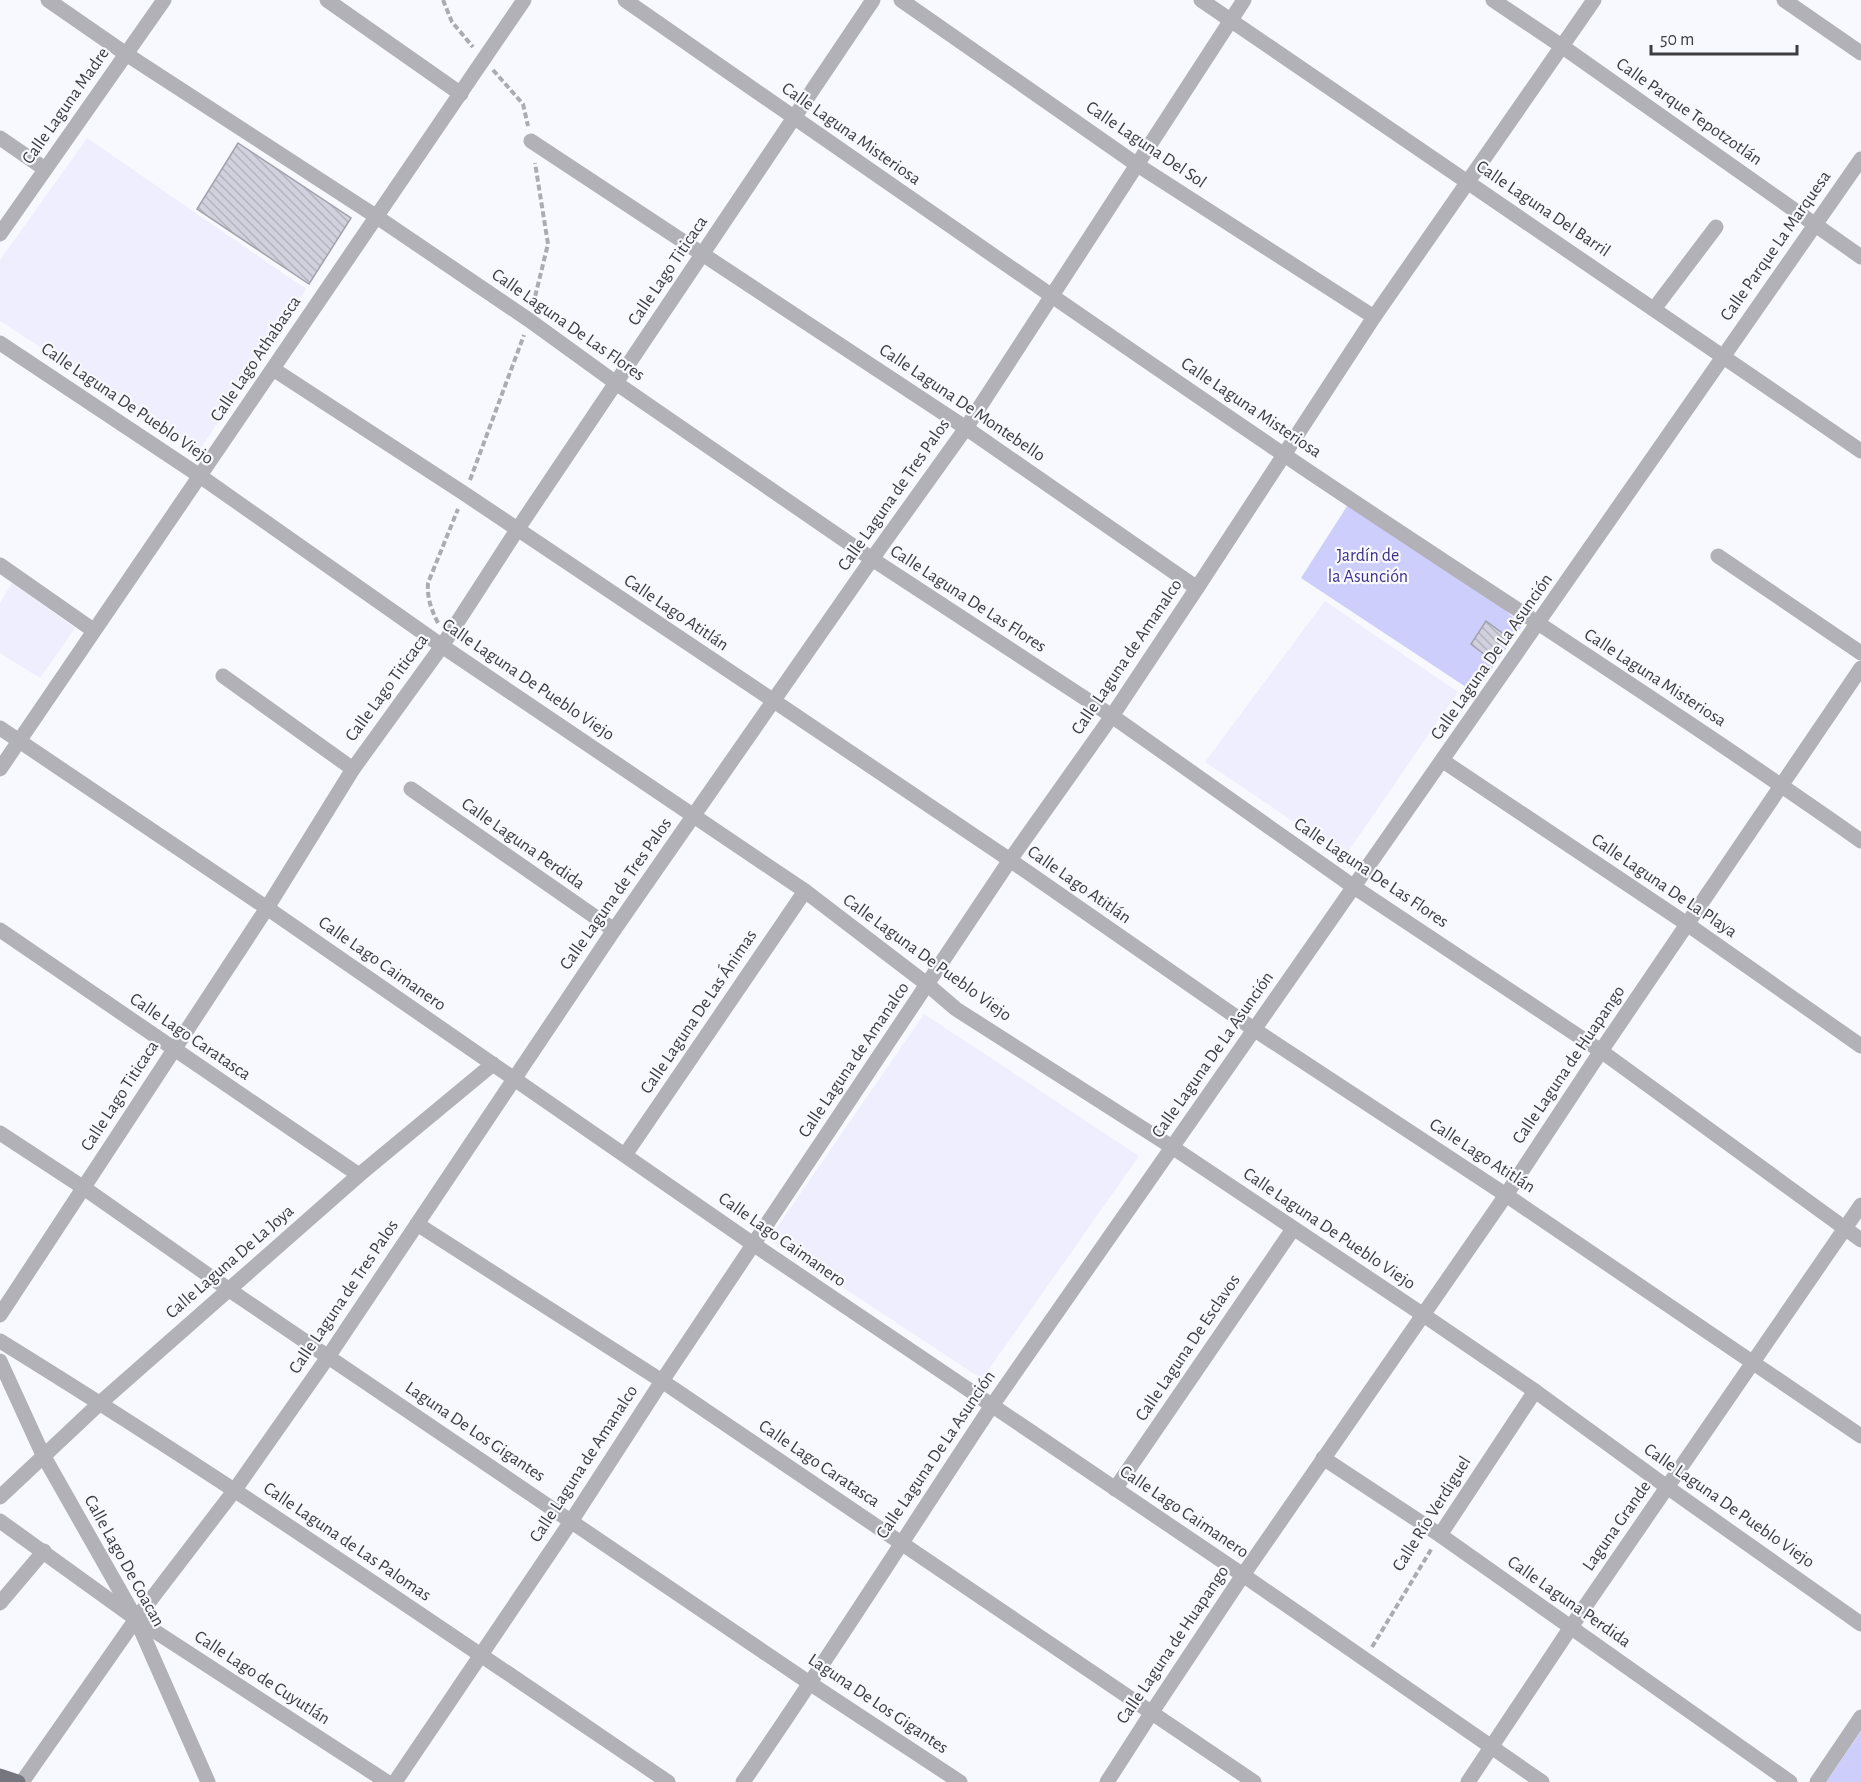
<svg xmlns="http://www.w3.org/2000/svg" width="1861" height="1782" font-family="'Alegreya Sans',sans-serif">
	<defs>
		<pattern id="building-back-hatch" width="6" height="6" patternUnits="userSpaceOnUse" patternTransform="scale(1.5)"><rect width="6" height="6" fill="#d1d1dd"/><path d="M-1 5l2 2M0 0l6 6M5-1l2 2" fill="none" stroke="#b4b4bf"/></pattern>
	</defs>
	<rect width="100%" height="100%" fill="#f8f9fe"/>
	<!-- built -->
	<g fill="#eeeefe">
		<polygon points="87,138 306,289 199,451 0,321 0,260"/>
		<polygon points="12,583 75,628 40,678 0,653 0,603"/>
		<polygon points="1325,601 1458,692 1345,856 1205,762"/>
		<polygon points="924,1014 1139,1156 982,1379 769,1239"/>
	</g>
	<!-- green -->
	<g fill="#cecefc">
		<polygon points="1351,500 1478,584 1522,626 1475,693 1301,578"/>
		<polygon points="1861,1731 1861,1782 1826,1782"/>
	</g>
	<!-- building -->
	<g fill="url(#building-back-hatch)" stroke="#a0a1ac" stroke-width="1.5">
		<polygon points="238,143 351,218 309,284 197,209"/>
		<polygon points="1486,621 1505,635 1489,658 1471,644"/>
	</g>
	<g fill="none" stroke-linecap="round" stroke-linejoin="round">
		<!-- path -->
		<g stroke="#abacb1" stroke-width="4" stroke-dasharray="6 3" stroke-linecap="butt">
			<polyline points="443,0 452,22 473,47"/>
			<polyline points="493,70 523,104 528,126"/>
			<polyline points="533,305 548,244 535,163"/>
			<polyline points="470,480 524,335"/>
			<path d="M438,623C431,609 427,598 428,583L458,509"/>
			<polyline points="1372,1647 1432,1548"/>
		</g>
		<!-- minor -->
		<g stroke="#b1b1b7" stroke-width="15">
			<polyline points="48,0 126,54 377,217 529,320 616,383 872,559 1112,716 1354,887 1601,1051 1861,1240"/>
			<polyline points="327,0 461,94"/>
			<path d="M625,0C851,157 1077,315 1305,469C1490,593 1679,713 1861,841"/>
			<polyline points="901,0 1136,164 1374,317"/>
			<polyline points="1201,0 1861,451"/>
			<polyline points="1493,0 1563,47 1861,257"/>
			<polyline points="1784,0 1861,53"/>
			<polyline points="0,138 45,169"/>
			<polyline points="531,141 966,428 1197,588"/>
			<polyline points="0,234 164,0"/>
			<polyline points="1654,309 1716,227"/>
			<polyline points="0,343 200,476 442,646 805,891 928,985 956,1009 1172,1147 1422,1314 1535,1391 1667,1487 1861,1624"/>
			<polyline points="273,369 465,494 774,701 1010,860 1255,1030 1506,1195 1861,1436"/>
			<polyline points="1718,556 1861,653"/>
			<polyline points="0,565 93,630"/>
			<polyline points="223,676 353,769"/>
			<polyline points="0,728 267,908 753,1244 1243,1575 1542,1782"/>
			<polyline points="1443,761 1687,924 1861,1046"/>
			<polyline points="0,769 524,0"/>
			<polyline points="411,789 614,930"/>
			<polyline points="0,930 359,1175"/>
			<polyline points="0,1133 84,1188 228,1289 811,1684 960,1782"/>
			<polyline points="625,1155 805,891"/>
			<polyline points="417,1224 662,1381 1254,1782"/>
			<polyline points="0,1315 267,908 353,769 442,646 517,530 873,0"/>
			<path d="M0,1341C227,1481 447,1632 668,1782"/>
			<polyline points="0,1361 43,1455 136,1619 208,1782"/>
			<polyline points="1323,1458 1440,1535 1790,1782"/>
			<polyline points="1115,1489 1293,1229"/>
			<polyline points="0,1497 100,1403 359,1175 493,1064"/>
			<polyline points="0,1521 136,1619 387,1782"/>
			<polyline points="1440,1535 1535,1391"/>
			<polyline points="0,1603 44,1551"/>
			<polyline points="22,1782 136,1619 234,1491 328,1357 614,930 872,559 966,428 1244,0"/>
			<polyline points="395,1782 572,1520 662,1381 1010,860 1112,716 1197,588 1374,317 1594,0"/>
			<path d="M743,1782C828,1659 908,1532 991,1407L1861,159"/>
			<polyline points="1107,1782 1152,1712 1243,1575 1506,1195 1601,1051 1861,668"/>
			<polyline points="1468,1782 1571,1627 1861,1205"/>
			<polyline points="1817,1782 1861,1717"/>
		</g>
		<!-- major -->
		<polyline stroke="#76767f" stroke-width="15" points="0,1776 18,1782"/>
	</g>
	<g text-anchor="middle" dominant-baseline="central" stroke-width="4.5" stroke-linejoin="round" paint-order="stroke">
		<!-- street labels -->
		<g font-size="18" fill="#3c3c41" stroke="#f8f9fe">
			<text transform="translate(66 106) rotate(-55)">Calle Laguna Madre</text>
			<text transform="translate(1689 112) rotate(35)">Calle Parque Tepotzotlán</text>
			<text transform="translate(851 134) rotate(35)">Calle Laguna Misteriosa</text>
			<text transform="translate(1146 145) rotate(34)">Calle Laguna Del Sol</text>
			<text transform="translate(1543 209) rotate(34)">Calle Laguna Del Barril</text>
			<text transform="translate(1776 246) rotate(-55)">Calle Parque La Marquesa</text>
			<text transform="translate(668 271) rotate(-56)">Calle Lago Titicaca</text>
			<text transform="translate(568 325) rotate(35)">Calle Laguna De Las Flores</text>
			<text transform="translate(256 359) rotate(-56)">Calle Lago Athabasca</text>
			<text transform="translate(962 403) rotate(34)">Calle Laguna De Montebello</text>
			<text transform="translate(127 404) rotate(34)">Calle Laguna De Pueblo Viejo</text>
			<text transform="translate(1251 408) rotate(34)">Calle Laguna Misteriosa</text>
			<text transform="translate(894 495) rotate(-55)">Calle Laguna de Tres Palos</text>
			<text transform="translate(968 599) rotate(33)">Calle Laguna De Las Flores</text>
			<text transform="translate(676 613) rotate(34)">Calle Lago Atitlán</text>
			<text transform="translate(1127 657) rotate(-56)">Calle Laguna de Amanalco</text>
			<text transform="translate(1492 657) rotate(-55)">Calle Laguna De La Asunción</text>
			<text transform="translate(1655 678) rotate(33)">Calle Laguna Misteriosa</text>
			<text transform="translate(528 680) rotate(34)">Calle Laguna De Pueblo Viejo</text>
			<text transform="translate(387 688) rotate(-54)">Calle Lago Titicaca</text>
			<text transform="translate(523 844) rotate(35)">Calle Laguna Perdida</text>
			<text transform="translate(1371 873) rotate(34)">Calle Laguna De Las Flores</text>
			<text transform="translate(1079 885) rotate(35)">Calle Lago Atitlán</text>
			<text transform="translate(1664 886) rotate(34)">Calle Laguna De La Playa</text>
			<text transform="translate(616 894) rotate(-55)">Calle Laguna de Tres Palos</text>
			<text transform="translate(927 958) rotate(36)">Calle Laguna De Pueblo Viejo</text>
			<text transform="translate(382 964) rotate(35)">Calle Lago Caimanero</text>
			<text transform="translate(699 1012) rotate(-56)">Calle Laguna De Las Ánimas</text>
			<text transform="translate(190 1037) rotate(34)">Calle Lago Caratasca</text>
			<text transform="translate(1213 1055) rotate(-55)">Calle Laguna De La Asunción</text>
			<text transform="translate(854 1060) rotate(-56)">Calle Laguna de Amanalco</text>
			<text transform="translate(1569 1065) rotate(-56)">Calle Laguna de Huapango</text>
			<text transform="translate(120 1096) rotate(-57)">Calle Lago Titicaca</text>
			<text transform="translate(1482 1156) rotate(33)">Calle Lago Atitlán</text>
			<text transform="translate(1329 1229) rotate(34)">Calle Laguna De Pueblo Viejo</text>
			<text transform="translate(782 1240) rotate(35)">Calle Lago Caimanero</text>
			<text transform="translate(230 1262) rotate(-41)">Calle Laguna De La Joya</text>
			<text transform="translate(344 1297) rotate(-56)">Calle Laguna de Tres Palos</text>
			<text transform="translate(1188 1348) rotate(-56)">Calle Laguna De Esclavos</text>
			<text transform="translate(475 1432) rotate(34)">Laguna De Los Gigantes</text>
			<text transform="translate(936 1455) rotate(-56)">Calle Laguna De La Asunción</text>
			<text transform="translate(584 1464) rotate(-57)">Calle Laguna de Amanalco</text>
			<text transform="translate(819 1464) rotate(34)">Calle Lago Caratasca</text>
			<text transform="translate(1729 1506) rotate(35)">Calle Laguna De Pueblo Viejo</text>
			<text transform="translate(1184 1512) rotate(34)">Calle Lago Caimanero</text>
			<text transform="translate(1432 1514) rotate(-58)">Calle Río Verdiguel</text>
			<text transform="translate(1617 1526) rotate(-55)">Laguna Grande</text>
			<text transform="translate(347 1542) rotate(34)">Calle Laguna de Las Palomas</text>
			<text transform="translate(124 1561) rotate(61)">Calle Lago De Coacan</text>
			<text transform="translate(1569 1602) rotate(35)">Calle Laguna Perdida</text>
			<text transform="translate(1173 1645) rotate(-56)">Calle Laguna de Huapango</text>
			<text transform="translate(262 1678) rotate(33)">Calle Lago de Cuyutlán</text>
			<text transform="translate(878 1704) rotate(34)">Laguna De Los Gigantes</text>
		</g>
		<!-- park labels -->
		<g font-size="18" fill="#41318d" stroke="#f8f9fe">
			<text x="1368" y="556">Jardín de<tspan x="1368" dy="21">la Asunción</tspan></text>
		</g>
	</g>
	<!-- scale -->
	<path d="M1651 45v9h146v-9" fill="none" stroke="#3c3c41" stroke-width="3"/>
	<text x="1660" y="45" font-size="18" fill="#3c3c41" stroke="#f8f9fe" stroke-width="4.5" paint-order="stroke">50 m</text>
</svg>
